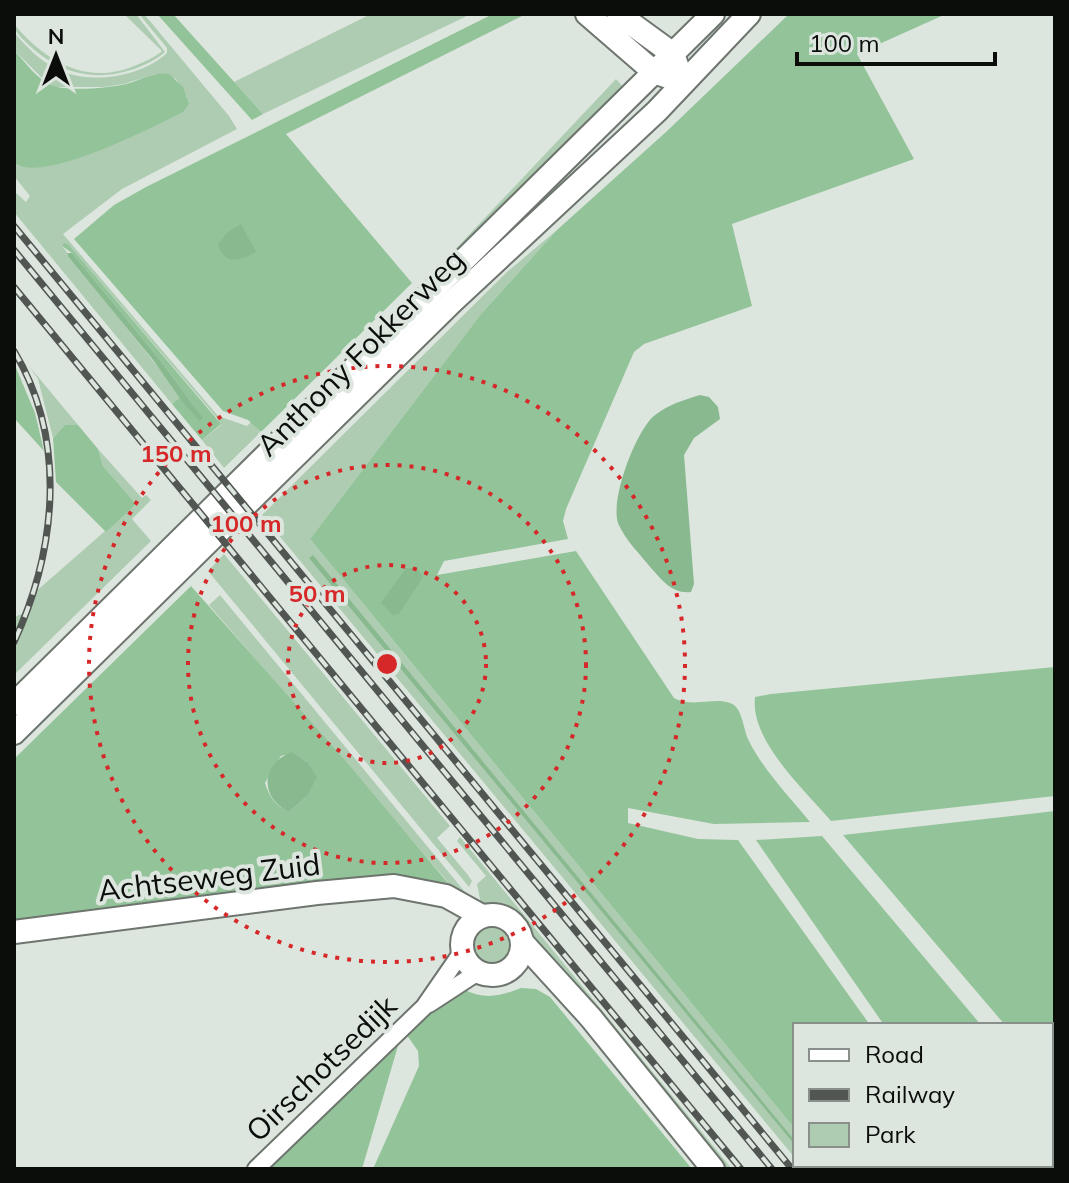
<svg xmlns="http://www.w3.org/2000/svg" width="1069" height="1183" font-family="Mulish,sans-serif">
	<rect width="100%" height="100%" fill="#dde6de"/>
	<!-- green -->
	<g fill="#aeccb1">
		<path d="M124,14H136L165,52C156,60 143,66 131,70C84,85 44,66 14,29V24C45,61 86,86 134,66C144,62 154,58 162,51Z"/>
		<path d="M139,14H144L229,116L237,129L122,189L63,234L218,416L247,426L251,422L261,432L224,468L202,440L221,425L217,418L69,245L62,246L176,390L180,397L172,404L14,212V191L26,202L30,196L14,176V163L20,166L187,97L176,79L155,74L124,84L103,87H54L47,83L14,50V32C27,48 44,65 64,72C95,84 142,76 167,53V48Z"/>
		<polygon points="371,14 471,14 263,114 234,82"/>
		<polygon points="616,79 625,89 417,294 415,292"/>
		<polygon points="557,230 481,314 310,539 795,1129 795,1158 262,515 507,272"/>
		<polygon points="29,366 78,425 65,425 53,438 38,379"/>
		<polygon points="98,449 142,498 146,495 151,500 132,519 151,541 14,675 14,617 27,612 33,594 136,504 103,466"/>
		<polygon points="224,554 450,826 437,838 468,875 472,881 469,887 208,571"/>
		<polygon points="220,595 465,892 459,894 394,878 447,881 209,605"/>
		<path d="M460,837L732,1169H723L527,939C514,903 503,919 481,904L477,884L486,876L457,841Z"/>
		<circle cx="491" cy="945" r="22"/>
	</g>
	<!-- forest -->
	<g fill="#93c399" fill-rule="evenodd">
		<polygon points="157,14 173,14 263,114 252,120"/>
		<polygon points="493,14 526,14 286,134 412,283 261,432 248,420 223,411 74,239 114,205 146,187"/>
		<path d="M789,14H946L857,54L914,159L732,224L752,306L644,344L634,352L566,509L563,521L568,539L444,561L437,575L576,551L674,698C693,708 713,697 730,703C743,707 743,730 749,741C764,771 789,796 810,822L714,824L628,808V823L698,839L738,840L870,1025H795V1129L310,539L481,314L557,230L666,132Z"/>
		<path d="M14,50C24,61 37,79 51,85C67,92 109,88 126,84C141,80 154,71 169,74L183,87L189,104L183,112C150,128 44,184 14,163Z"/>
		<polygon points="64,243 69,245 221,424 202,440 172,404 180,397 184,404 197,410 157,356 72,253 62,246"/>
		<polygon points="14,363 35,413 44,451 14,418"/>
		<polygon points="65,425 78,425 98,449 103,466 136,504 106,532 56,482 53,438"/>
		<path d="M191,586L350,766L447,882L394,878L14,925V759ZM293,753L307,762V796L289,812C275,805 270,798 265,783L281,756Z"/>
		<path d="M1055,667V796L831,821C804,789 750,741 755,697L771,694Z"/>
		<polygon points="1055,811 1055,1084 1051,1079 1051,1025 1005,1025 843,835"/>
		<polygon points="822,836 981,1025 884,1025 756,840"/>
		<path d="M521,988L536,989L550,997L692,1169H373L419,1066L418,1051L406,1034L429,1012L465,990C485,1000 501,996 521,988Z"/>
		<polygon points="400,1039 362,1169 265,1169"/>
	</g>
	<!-- water -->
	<g fill="#89b98f">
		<path d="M241,224L256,252C240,261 224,266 218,244L228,232Z"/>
		<polygon points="68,253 72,253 157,356 203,418 200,421 184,404 153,360 68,256"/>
		<path d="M700,395L709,397L718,407L720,419L694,438L684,455L694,584L691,592C672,594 663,581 651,568C640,554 625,540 618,523C610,499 636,430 655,415C669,404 684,400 700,395Z"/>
		<polygon points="313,555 795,1141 795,1145 309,558"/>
		<polygon points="406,568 417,568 423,577 399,614 393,615 381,603"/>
		<path d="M292,752L307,762L317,777L307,796L289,812C259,798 261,763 292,752Z"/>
	</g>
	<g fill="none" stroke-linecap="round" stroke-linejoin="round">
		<defs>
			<g id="street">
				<polyline points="429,1004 478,972"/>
				<polyline points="256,1169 424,1007 462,952"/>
			</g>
			<g id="secondary">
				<polyline points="587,14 654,72 683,82 673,54 618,14"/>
				<polyline points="14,704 713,14"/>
				<polyline points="14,733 452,302 657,111 749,14"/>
				<circle cx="492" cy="945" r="30"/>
				<polyline points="14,932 317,893 394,886 446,896 482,916"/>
				<polyline points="522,942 591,1018 713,1169"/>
			</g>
		</defs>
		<!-- street casing -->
		<use href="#street" stroke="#6d756e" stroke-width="20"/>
		<!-- secondary casing -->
		<use href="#secondary" stroke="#6d756e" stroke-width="26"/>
		<!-- street -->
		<use href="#street" stroke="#fff" stroke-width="16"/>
		<!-- secondary -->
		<use href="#secondary" stroke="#fff" stroke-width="22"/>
		<defs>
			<g id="rail">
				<polyline points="14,226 792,1169"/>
				<polyline points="14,250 772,1169"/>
				<polyline points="14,287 741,1169"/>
				<path d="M14,351C68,441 56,551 14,642"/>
			</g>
		</defs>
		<!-- rail casing -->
		<use href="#rail" stroke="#515652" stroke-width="7"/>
		<!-- rail -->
		<use href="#rail" stroke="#dde6de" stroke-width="4" stroke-dasharray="12" stroke-linecap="butt"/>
	</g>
	<!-- distance rings -->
	<g fill="none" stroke="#d62828" stroke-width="4" stroke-dasharray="4 8">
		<circle cx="387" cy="664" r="99"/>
		<circle cx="387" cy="664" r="199"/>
		<circle cx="387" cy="664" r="298"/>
	</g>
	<g text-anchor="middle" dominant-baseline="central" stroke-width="8" stroke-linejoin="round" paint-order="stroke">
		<!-- street labels -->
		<g font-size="30" fill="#0b0d0b" stroke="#dde6de">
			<text transform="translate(360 352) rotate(-45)">Anthony Fokkerweg</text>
			<text transform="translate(209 877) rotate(-7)">Achtseweg Zuid</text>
			<text transform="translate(321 1068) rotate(-44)">Oirschotsedijk</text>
		</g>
	</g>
	<circle cx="387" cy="664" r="12" fill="#d62828" stroke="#dde6de" stroke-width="4"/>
	<g font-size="24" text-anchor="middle" font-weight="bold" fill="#d62828" stroke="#dde6de" stroke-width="8" stroke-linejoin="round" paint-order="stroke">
		<text x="176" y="462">150 m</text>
		<text x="246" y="532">100 m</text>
		<text x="317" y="602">50 m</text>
	</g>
	<!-- border -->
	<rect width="1069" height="1183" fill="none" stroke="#0b0d0b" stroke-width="32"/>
	<!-- legend -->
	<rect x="793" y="1023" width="260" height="144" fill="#dde6de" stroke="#898f8a" stroke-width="2"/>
	<rect x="809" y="1049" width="40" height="12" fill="#ffffff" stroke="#898f8a" stroke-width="2"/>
	<text x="865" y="1063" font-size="24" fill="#0b0d0b">Road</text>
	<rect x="809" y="1089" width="40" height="12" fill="#515652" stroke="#898f8a" stroke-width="2"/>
	<text x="865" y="1103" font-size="24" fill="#0b0d0b">Railway</text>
	<rect x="809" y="1123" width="40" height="24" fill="#aeccb1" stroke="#898f8a" stroke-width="2"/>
	<text x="865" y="1143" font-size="24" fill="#0b0d0b">Park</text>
	<!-- north arrow -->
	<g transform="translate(56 56)" stroke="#dde6de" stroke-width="6" paint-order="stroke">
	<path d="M0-6L14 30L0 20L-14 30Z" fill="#0b0d0b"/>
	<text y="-12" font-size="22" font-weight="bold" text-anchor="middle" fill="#0b0d0b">N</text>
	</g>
	<!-- scale -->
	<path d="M797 52v12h198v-12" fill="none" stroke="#0b0d0b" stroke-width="4"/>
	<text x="809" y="52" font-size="24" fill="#0b0d0b" stroke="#dde6de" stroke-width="6" paint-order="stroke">100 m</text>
</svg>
